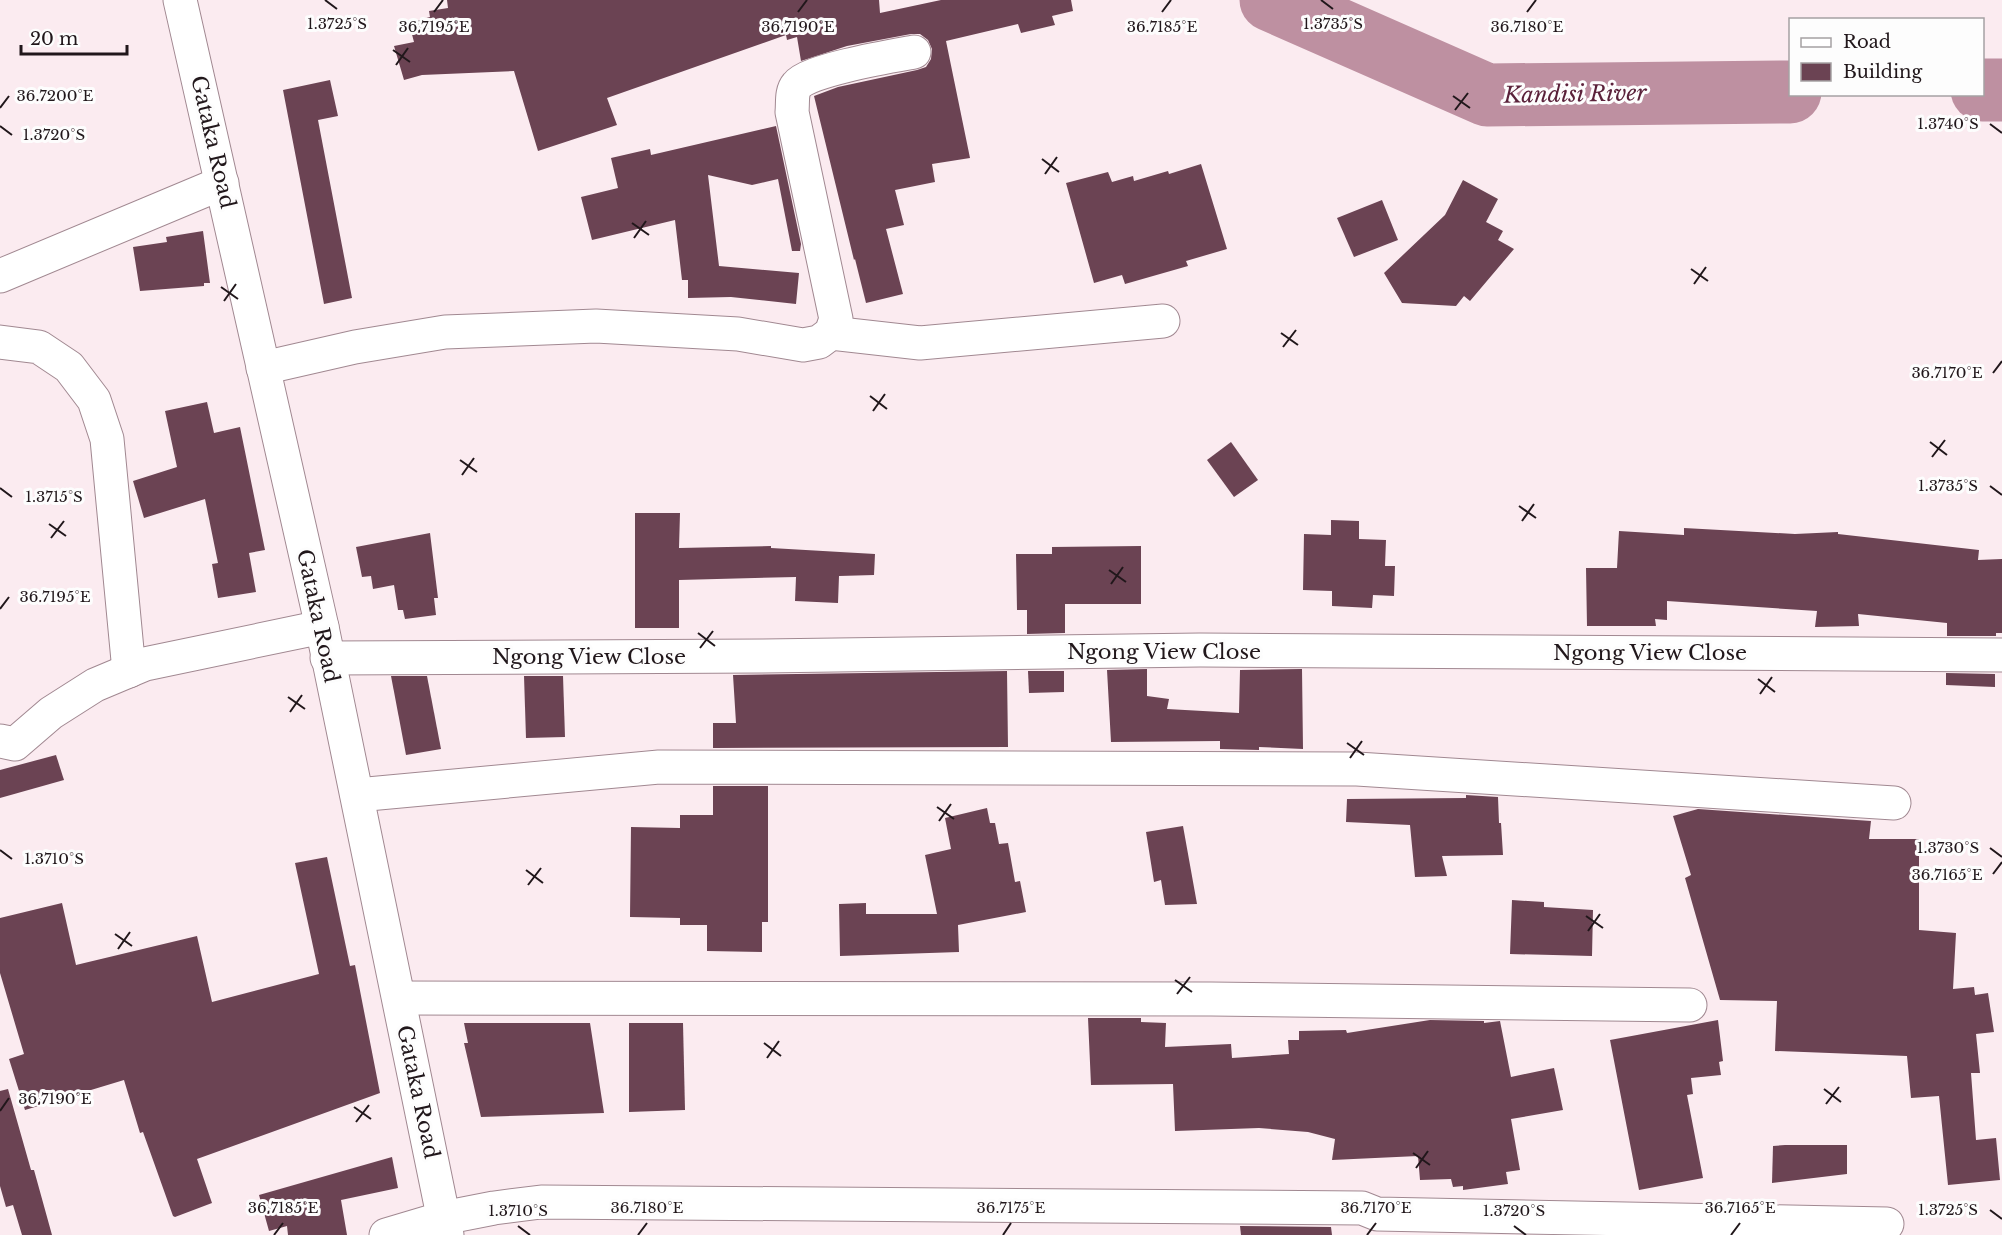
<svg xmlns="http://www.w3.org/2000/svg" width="2002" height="1235" font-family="'Libre Baskerville',serif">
	<rect width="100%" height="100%" fill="#fbebf0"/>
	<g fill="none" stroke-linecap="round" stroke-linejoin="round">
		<!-- river -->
		<g stroke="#be90a1" stroke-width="63">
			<polyline points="1271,0 1487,95 1790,92"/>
			<polyline points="1982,90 2002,90"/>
		</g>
	</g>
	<!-- building -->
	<g fill="#6b4353">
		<polygon points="447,0 879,0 880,13 941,0 1071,0 1073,11 1052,16 1055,25 1021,33 1018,24 946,41 970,158 932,164 935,182 895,190 904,225 886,229 903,294 866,303 855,259 854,260 814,96 838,87 917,70 926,67 931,59 932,49 928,40 920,34 911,34 847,46 801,61 797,37 787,40 786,35 607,98 617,125 538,151 514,71 422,75 404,80 394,46 414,42 409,23 430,17 429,11 448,8"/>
		<polygon points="330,80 338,116 318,120 352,298 324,304 283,90"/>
		<polygon points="776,126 801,244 800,251 792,251 778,179 752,185 708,175 719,266 799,273 796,304 731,297 688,298 688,280 682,280 675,220 592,240 581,197 618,188 611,158 650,149 651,155"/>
		<polygon points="1201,164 1227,249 1186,261 1188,266 1125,284 1122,275 1094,283 1066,183 1108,172 1112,182 1133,176 1134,181 1168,171 1169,174"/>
		<polygon points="1463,180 1498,199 1486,222 1503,231 1498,240 1514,249 1470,301 1464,296 1456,306 1402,303 1384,273 1445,215"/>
		<polygon points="1382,200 1398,240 1354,257 1337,218"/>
		<polygon points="203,231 210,283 204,283 204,286 140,291 133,247 167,242 166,237"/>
		<polygon points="207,402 214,433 240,427 265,550 249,553 256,592 218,598 212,564 218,563 205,499 144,518 133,481 177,467 165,411"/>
		<polygon points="1231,442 1258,480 1234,497 1207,460"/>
		<polygon points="635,513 680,513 679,548 771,546 771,548 875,554 874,575 839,576 838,603 795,601 796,577 679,580 679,628 635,628"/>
		<polygon points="1331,520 1359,521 1359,539 1386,540 1385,566 1395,566 1394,596 1373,595 1372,608 1332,606 1332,591 1303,590 1304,534 1331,535"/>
		<polygon points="1684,528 1795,534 1838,532 1838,534 1979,550 1978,560 2002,559 2002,633 1996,633 1996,636 1947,636 1947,623 1858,614 1859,626 1815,627 1817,611 1667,601 1667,620 1655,619 1656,626 1587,626 1586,568 1617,568 1619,531 1684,535"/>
		<polygon points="430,533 438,598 434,598 436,615 405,619 403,610 398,610 394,585 373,589 371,576 362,577 356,547"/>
		<polygon points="1141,546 1141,604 1065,604 1065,633 1027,634 1027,610 1017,610 1016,554 1052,554 1052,547"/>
		<polygon points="1147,669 1147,696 1169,699 1167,709 1239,713 1240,670 1302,669 1303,749 1259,747 1259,750 1220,749 1220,741 1111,742 1107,670"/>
		<polygon points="1007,671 1008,747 713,748 713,723 736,723 733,675"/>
		<polygon points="1028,671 1064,671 1064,692 1029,693"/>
		<polygon points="1946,673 1995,674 1995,687 1946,685"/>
		<polygon points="391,676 427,676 441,749 406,755"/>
		<polygon points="524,676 563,676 565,737 526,738"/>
		<polygon points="56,755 64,780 0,798 0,770"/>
		<polygon points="713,786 768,786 768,922 762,922 762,952 707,951 707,925 680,925 680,918 630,917 631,827 680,828 680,815 713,815"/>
		<polygon points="1466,795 1498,797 1499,823 1501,823 1503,855 1442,856 1447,876 1415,877 1410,825 1346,822 1347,799 1466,798"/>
		<polygon points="987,808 990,823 995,823 999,844 1008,843 1015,882 1020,881 1026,912 958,925 959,952 840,956 839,904 866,903 866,914 937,914 925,855 951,849 945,818"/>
		<polygon points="1698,809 1871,821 1869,839 1919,839 1919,930 1956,933 1953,989 1974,987 1975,995 1988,993 1994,1032 1976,1034 1980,1073 1971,1073 1976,1140 1996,1138 2000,1180 1948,1185 1939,1096 1911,1098 1907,1056 1775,1051 1777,1001 1720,1000 1685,878 1691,875 1673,816"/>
		<polygon points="1183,826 1197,904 1165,905 1161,880 1154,882 1146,832"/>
		<polygon points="327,857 350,966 355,965 380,1093 197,1159 212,1203 175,1217 173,1216 143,1132 140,1133 124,1080 25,1110 9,1059 24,1054 0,973 0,918 62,903 76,965 197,936 212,1002 319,974 295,863"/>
		<polygon points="1512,900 1544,902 1544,907 1593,910 1592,956 1510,954"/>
		<polygon points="1088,1018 1141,1018 1141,1022 1166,1023 1165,1047 1231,1044 1232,1058 1289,1054 1288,1040 1299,1040 1299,1031 1346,1030 1347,1033 1430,1020 1484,1021 1484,1023 1500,1021 1511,1077 1554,1068 1563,1110 1511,1119 1520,1170 1506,1172 1508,1184 1463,1190 1463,1186 1453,1187 1451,1179 1420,1180 1418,1156 1332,1160 1335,1139 1308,1132 1259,1128 1175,1131 1173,1084 1091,1085"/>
		<polygon points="1718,1020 1723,1061 1719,1062 1721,1075 1691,1078 1693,1094 1687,1095 1703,1178 1639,1190 1610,1040"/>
		<polygon points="464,1023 590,1023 604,1113 481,1117 464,1043 468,1043"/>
		<polygon points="629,1023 683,1023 685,1110 629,1112"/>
		<polygon points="8,1089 31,1170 34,1170 52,1235 22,1235 13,1205 6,1207 0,1186 0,1091"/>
		<polygon points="1785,1145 1847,1145 1847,1174 1772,1183 1773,1146"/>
		<polygon points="392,1157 398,1188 341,1200 347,1235 288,1235 287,1226 269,1231 259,1195"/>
		<polygon points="1240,1226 1331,1227 1332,1235 1241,1235"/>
	</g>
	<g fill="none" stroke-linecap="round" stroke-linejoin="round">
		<defs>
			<g id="street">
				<polyline points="0,276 222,183"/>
				<polyline points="831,333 920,343 1163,321"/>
				<polyline points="0,342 39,347 69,367 94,400 107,439 129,671"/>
				<path d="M263,368L355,347L445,332L596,326L738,334L803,345L819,342L831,333L836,319L792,112C793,103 791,92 797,85C808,70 892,56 914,52"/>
				<polyline points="327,658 763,656 1200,650 2002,655"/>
				<polyline points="0,741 15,744 51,713 95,685 145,664 322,627"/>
				<polyline points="357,795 659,767 1357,769 1894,803"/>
				<polyline points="399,998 1211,999 1690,1005"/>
				<polyline points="386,1235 443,1218 494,1208 541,1202 1362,1208 1377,1214 1887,1224"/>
			</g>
			<polyline id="secondary" points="180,0 322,627 447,1235"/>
		</defs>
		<!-- street casing -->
		<use href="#street" stroke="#a18891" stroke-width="35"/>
		<!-- secondary casing -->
		<use href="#secondary" stroke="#a18891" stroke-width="35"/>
		<!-- street -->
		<use href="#street" stroke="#fff" stroke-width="33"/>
		<!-- secondary -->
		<use href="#secondary" stroke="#fff" stroke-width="33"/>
	</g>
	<!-- ticks -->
	<path fill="none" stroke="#21171b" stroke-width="2" d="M325,0L337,9M1321,0L1333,9M434,12L443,0M798,12L807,0M1162,12L1171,0M1527,12L1536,0M393,50L410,62M396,65L408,48M1453,96L1470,108M0,108L9,96M1455,110L1468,93M1990,124L2002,133M0,126L12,135M1042,159L1059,172M1045,174L1057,157M632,223L649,235M634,238L646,221M1691,269L1708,281M1694,284L1706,267M221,287L238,299M224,301L236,284M1281,333L1298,345M1283,347L1296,330M1993,373L2002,361M870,396L887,409M873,411L885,394M1930,442L1947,455M1932,457L1945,440M460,460L477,472M462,475L474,458M1990,486L2002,495M0,488L12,497M1519,506L1536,518M1522,521L1534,504M49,524L66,536M51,538L64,521M1109,570L1126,582M1111,584L1123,567M0,609L9,597M698,633L715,646M700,648L713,631M1758,679L1775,692M1760,694L1772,677M288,697L305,709M290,712L302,695M1347,743L1364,755M1350,758L1362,741M937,807L954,819M939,821L951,804M1990,848L2002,857M0,850L12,859M526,870L543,883M1993,874L2002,862M528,885L541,868M1586,916L1603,928M1588,931L1600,914M115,934L132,946M118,949L130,932M1175,980L1192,992M1177,994L1190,977M764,1043L781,1056M767,1058L779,1041M1824,1089L1841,1102M1826,1104L1839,1087M354,1107L371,1119M0,1111L9,1098M356,1122L369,1105M1413,1153L1430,1165M1416,1168L1428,1151M1990,1210L2002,1219M518,1226L530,1235M1514,1226L1526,1235M274,1235L283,1223M638,1235L647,1223M1003,1235L1011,1223M1367,1235L1376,1223M1731,1235L1740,1223"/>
	<g text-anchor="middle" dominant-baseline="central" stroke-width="6" stroke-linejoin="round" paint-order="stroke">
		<!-- street labels -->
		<g font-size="21" fill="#21171b" stroke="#fdfdfd">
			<text transform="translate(213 142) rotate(77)">Gataka Road</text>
			<text transform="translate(318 616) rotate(78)">Gataka Road</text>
			<text x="1164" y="652">Ngong View Close</text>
			<text x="1650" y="653">Ngong View Close</text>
			<text x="589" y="657">Ngong View Close</text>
			<text transform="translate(418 1092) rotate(78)">Gataka Road</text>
		</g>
		<!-- water labels -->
		<g font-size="22" font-style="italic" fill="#5a213a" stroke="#fdfdfd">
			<text transform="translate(1575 94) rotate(-1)">Kandisi River</text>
		</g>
	</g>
	<g font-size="15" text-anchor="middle" fill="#21171b" stroke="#fdfdfd" stroke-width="6" stroke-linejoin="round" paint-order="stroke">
		<text x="337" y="29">1.3725°S</text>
		<text x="1333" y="29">1.3735°S</text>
		<text x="434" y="32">36.7195°E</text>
		<text x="1162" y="32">36.7185°E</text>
		<text x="798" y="32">36.7190°E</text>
		<text x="1527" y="32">36.7180°E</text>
		<text x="55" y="101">36.7200°E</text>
		<text x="1948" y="129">1.3740°S</text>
		<text x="54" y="140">1.3720°S</text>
		<text x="1947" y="378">36.7170°E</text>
		<text x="1948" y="491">1.3735°S</text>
		<text x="54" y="502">1.3715°S</text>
		<text x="55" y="602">36.7195°E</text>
		<text x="1948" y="853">1.3730°S</text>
		<text x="54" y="864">1.3710°S</text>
		<text x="1947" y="880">36.7165°E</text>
		<text x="55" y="1104">36.7190°E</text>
		<text x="283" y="1213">36.7185°E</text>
		<text x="647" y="1213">36.7180°E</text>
		<text x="1011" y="1213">36.7175°E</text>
		<text x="1376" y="1213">36.7170°E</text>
		<text x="1740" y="1213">36.7165°E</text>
		<text x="1948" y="1215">1.3725°S</text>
		<text x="518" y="1216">1.3710°S</text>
		<text x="1514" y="1216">1.3720°S</text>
	</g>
	<!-- legend -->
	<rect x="1789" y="18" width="195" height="78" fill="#fdfdfd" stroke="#a5a1a3" stroke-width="1.5"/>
	<rect x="1801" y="38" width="30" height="9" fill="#ffffff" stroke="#a5a1a3" stroke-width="1.5"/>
	<text x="1843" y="48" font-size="18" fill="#21171b">Road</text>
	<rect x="1801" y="63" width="30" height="18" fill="#6b4353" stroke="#a5a1a3" stroke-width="1.5"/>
	<text x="1843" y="78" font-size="18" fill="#21171b">Building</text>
	<!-- scale -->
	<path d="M21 45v9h106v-9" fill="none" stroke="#21171b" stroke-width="3"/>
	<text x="30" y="45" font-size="18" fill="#21171b" stroke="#fdfdfd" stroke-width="4.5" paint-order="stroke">20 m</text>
</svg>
